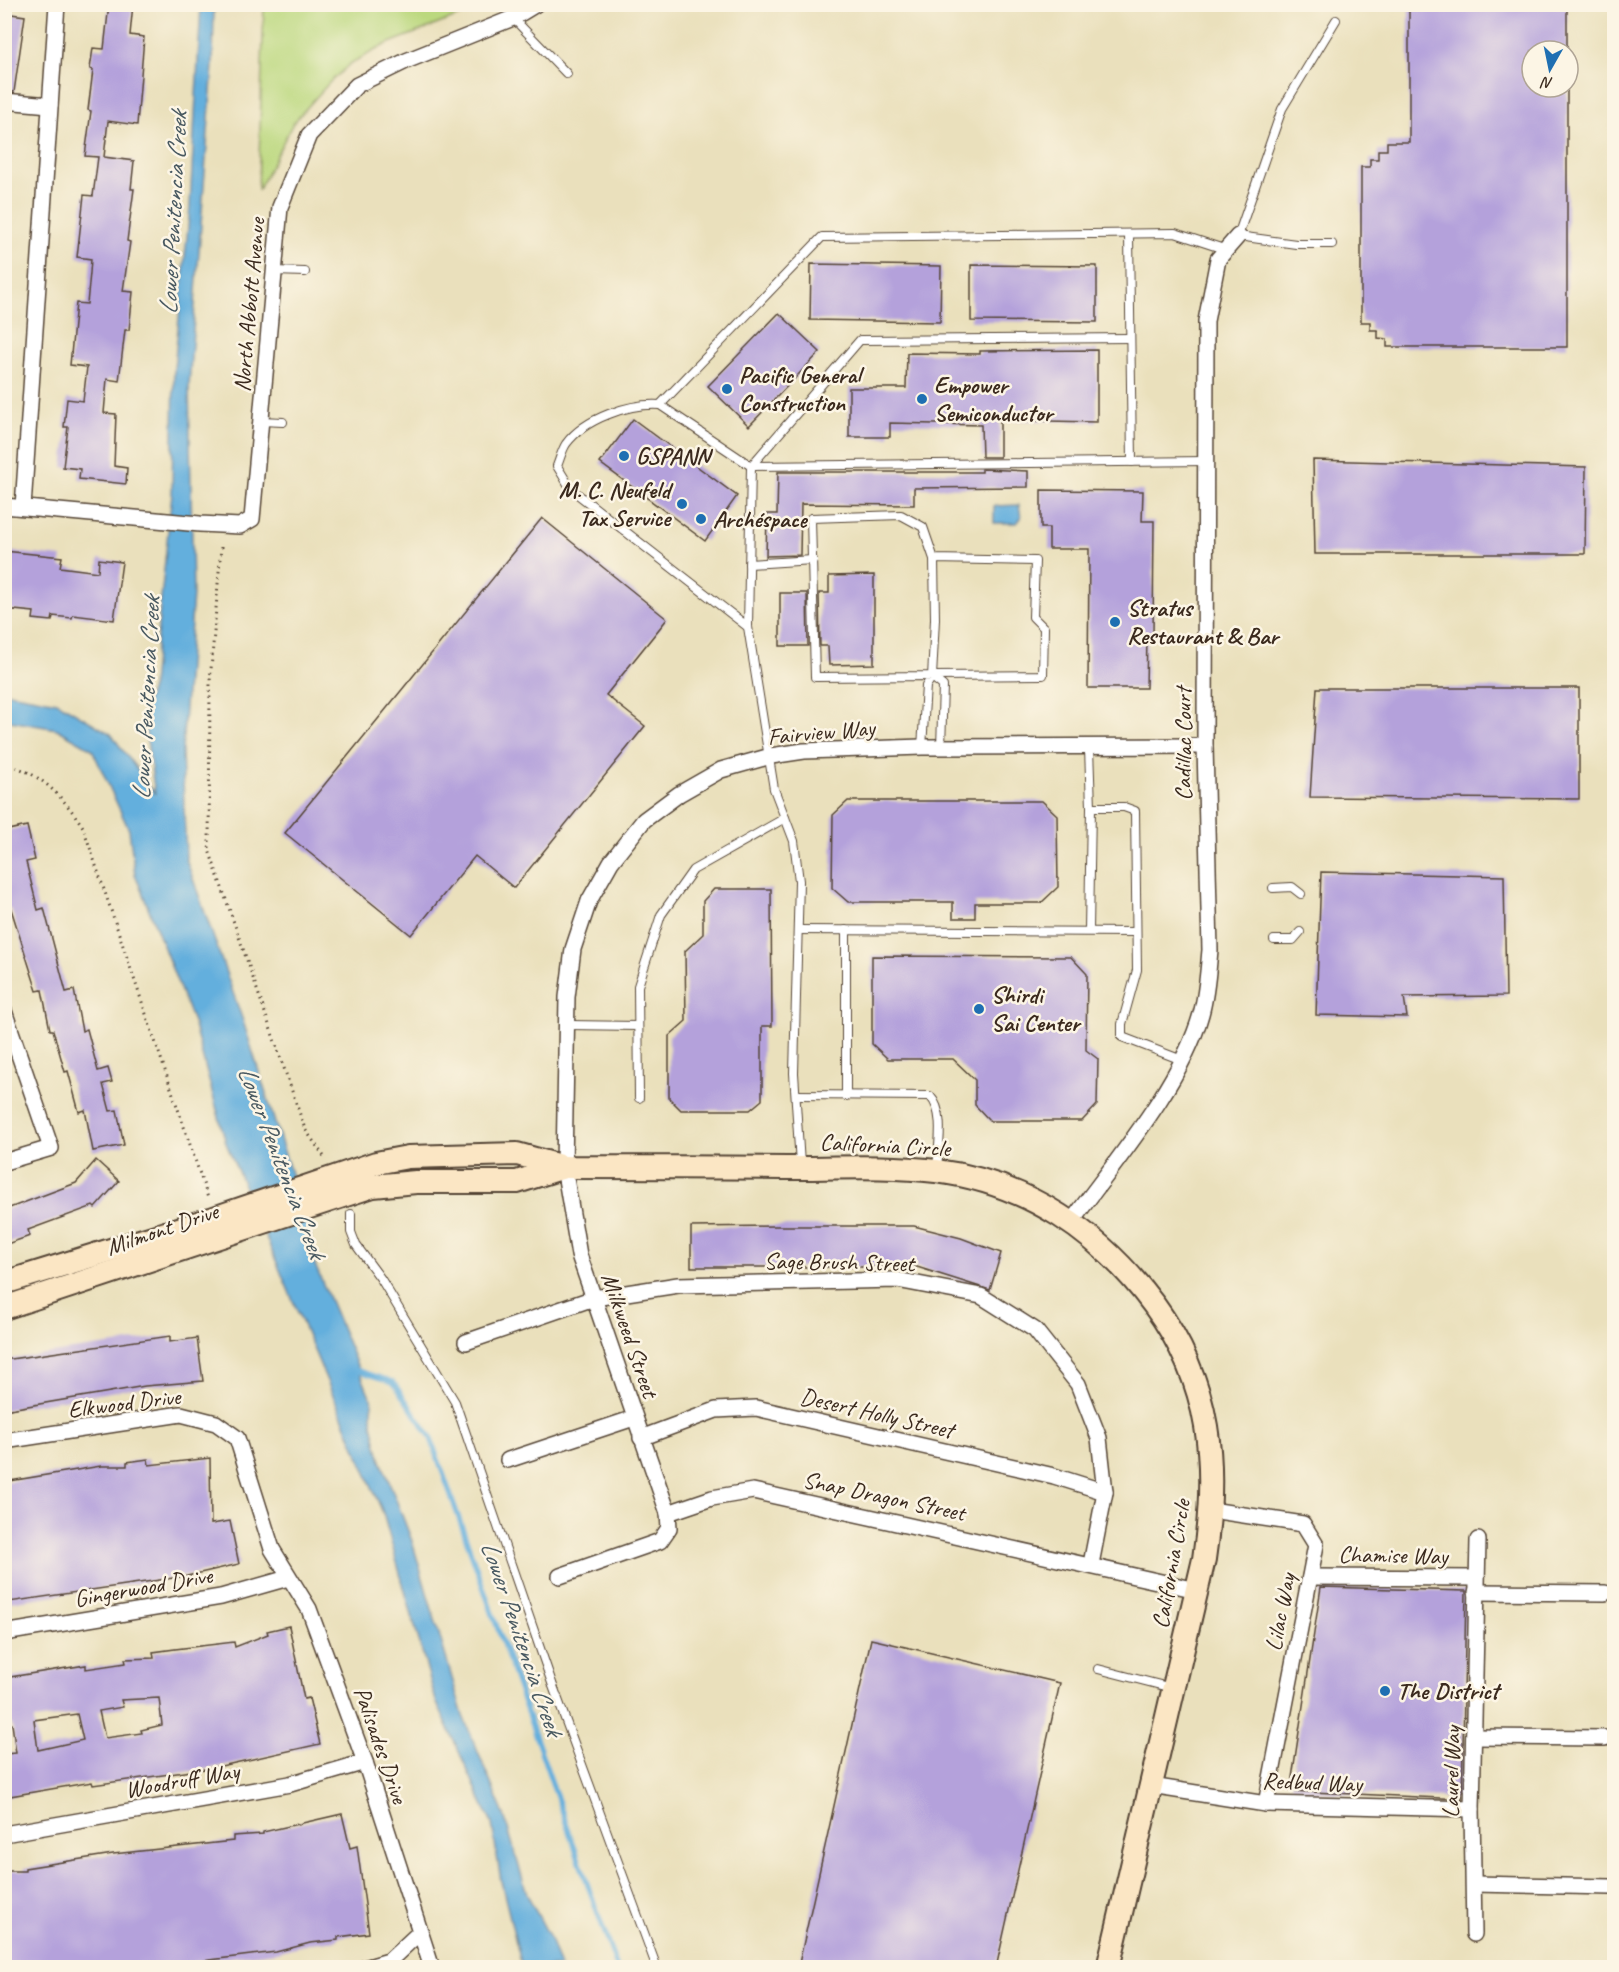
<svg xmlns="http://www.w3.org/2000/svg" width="1619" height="1972" font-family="Caveat,sans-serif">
	<rect width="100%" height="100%" fill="#fcf5e5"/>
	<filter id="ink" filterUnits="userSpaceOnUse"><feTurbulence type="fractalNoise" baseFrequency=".0167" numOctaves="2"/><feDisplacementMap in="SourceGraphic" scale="12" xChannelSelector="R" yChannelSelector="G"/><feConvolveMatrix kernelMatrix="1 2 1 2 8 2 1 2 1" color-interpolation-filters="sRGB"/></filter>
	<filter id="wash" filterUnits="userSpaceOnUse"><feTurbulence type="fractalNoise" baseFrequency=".008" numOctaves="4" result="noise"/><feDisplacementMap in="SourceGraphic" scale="24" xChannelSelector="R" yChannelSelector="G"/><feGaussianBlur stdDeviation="1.35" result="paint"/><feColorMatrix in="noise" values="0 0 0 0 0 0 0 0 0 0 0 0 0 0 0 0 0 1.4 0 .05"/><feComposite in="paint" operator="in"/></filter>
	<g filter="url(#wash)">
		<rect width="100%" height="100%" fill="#eae0bc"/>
		<!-- green -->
		<polygon fill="#bbd87e" stroke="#7b814e" stroke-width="1.5" points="264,5 264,4 487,5 387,44 351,63 329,83 293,123 258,191"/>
		<!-- water -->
		<g fill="#64afdd" stroke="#506c7e" stroke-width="1.5">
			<polygon points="201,5 214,5 213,65 189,385 193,594 182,751 186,859 243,1021 310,1234 313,1260 372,1401 372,1424 380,1458 412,1541 463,1716 504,1815 527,1894 549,1936 560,1967 522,1967 501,1881 492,1824 436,1701 383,1513 226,1143 193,1022 135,874 129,830 92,749 57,729 5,720 4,692 57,702 111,734 155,794 143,713 152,685 172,493 174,369 190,206"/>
			<polygon points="1019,505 1021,518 1017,523 994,523 994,506"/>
		</g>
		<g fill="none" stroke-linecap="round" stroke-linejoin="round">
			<!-- stream -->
			<polyline stroke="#64afdd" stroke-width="5" points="353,1369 393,1382 430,1436 617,1968"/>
		</g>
		<g id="blocks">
			<!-- building -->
			<g fill="#b4a1db" fill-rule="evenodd">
				<polygon points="109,4 133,4 130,35 144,37 137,125 108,121 104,157 134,161 131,189 134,189 127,241 130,242 123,291 133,292 129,330 125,330 119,381 107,379 104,413 116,414 114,466 127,468 126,484 79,479 80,469 63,467 68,427 64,427 67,399 83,401 87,367 70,365 76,303 87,304 90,273 91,259 77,257 84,195 93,196 98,157 85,156 91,111 88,110 93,70 90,69 93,48 104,49"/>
				<polygon points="1409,4 1567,4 1567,51 1532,51 1532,87 1567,87 1567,347 1387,347 1387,339 1378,338 1378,330 1370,330 1370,322 1361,322 1361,167 1370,167 1370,159 1378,159 1378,150 1387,150 1387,142 1409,142"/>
				<polygon points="4,13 25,16 14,92 4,91"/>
				<polygon points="811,264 941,266 940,322 810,320"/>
				<polygon points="971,265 1097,266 1097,322 971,321"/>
				<polygon points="779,313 820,352 749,426 708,386"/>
				<polygon points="1097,350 1097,422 1000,420 1000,457 982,457 981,425 890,423 890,437 849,437 849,388 906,388 907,353 980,354 980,351"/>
				<polygon points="633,419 737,496 705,541 600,463"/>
				<polygon points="1313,460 1586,467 1585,554 1315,554"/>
				<polygon points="982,469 1028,471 1028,487 914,488 914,505 801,504 800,555 766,556 767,514 777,514 778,472 982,472"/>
				<polygon points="1041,490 1143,491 1142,521 1154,521 1153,636 1147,636 1146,688 1088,688 1089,549 1049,549 1049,528 1041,528"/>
				<polygon points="542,518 667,619 606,695 645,726 514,888 475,856 411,935 285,833"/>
				<polygon points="4,551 62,557 60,567 98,572 99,559 122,562 114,620 73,615 72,618 53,616 52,621 33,619 34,612 4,609"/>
				<polygon points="874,575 874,664 829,665 828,646 820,646 819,593 829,593 829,576"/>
				<polygon points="780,593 807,593 808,646 780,646"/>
				<polygon points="1317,688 1579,688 1579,799 1310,797"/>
				<polygon points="848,801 1042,801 1057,815 1058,887 1041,903 975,903 975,918 953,918 953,902 848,902 832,888 833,815"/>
				<polygon points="27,826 35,860 26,862 38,910 44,908 66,992 74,990 82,1031 87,1029 98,1071 108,1068 112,1082 103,1084 110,1111 117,1110 124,1145 93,1151 85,1110 79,1112 68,1071 65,1072 53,1030 50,1030 42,990 37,991 11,909 8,910 4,898 4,831"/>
				<polygon points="1321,872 1504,876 1506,996 1404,997 1407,1017 1316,1015"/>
				<polygon points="714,889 771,889 772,1026 762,1026 762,1100 750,1110 681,1110 669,1098 669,1036 686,1021 685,951 703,934 703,901"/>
				<polygon points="872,956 1071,957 1087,974 1086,1050 1098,1059 1097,1105 1082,1121 990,1121 975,1105 975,1080 953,1059 888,1059 872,1044"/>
				<polygon points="96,1160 119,1181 95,1208 93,1206 28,1230 30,1236 4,1245 4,1210 76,1183"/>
				<polygon points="777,1226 914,1226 961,1238 1001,1253 990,1290 917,1267 691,1267 691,1227"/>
				<polygon points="170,1336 170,1342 197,1338 203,1381 145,1386 4,1410 4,1360"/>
				<polygon points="210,1458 211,1524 230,1521 239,1564 187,1576 9,1602 4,1572 4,1482 101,1466 127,1466 127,1462 148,1459 149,1465"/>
				<polygon points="1321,1587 1466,1591 1462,1799 1290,1791"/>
				<path d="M289,1626L304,1699L309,1698L320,1744L212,1768L93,1785L92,1782L4,1797V1754L16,1753L12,1724L4,1725V1678L86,1665V1669L126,1663L125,1659L154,1658L153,1652L175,1649L234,1642L235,1647L268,1634L267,1631ZM159,1698L162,1725L141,1730L142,1733L105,1738L99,1711L123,1707L121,1700ZM77,1714L83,1740L38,1750L34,1720Z"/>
				<polygon points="871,1639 1060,1683 996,1968 798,1968"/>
				<polygon points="342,1814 350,1848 357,1846 369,1933 338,1937 338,1940 310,1943 276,1952 186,1963 187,1966 4,1968 4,1871 25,1871 25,1868 113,1854 233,1841 233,1836 263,1834 263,1832"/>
			</g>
		</g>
	</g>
	<g filter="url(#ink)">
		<use href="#blocks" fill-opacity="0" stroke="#554536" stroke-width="1.5"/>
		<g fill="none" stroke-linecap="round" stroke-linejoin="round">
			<defs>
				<g id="lane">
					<polyline points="513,18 567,74"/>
					<polyline points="1129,234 1132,462"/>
					<polyline points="1332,244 1296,244 1238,236 1282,109 1336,20"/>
					<polyline points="274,271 305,272"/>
					<path d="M660,405C630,403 585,418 566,444C562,450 560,459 557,466L571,489L748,627"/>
					<polyline points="261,421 283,422"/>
					<polyline points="1207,461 751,466 660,405 822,237 1175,233 1224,249"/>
					<polyline points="749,564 813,560"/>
					<polyline points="932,677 943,686 941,747"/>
					<polyline points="922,747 926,686 932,677 935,619 934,559 923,527 901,515 811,518 815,677 1043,675 1044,628 1033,617 1035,561 934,559"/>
					<polyline points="1089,748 1091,807 1124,807 1135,811 1137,970 1122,1024 1122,1037 1182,1060"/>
					<polyline points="1273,888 1292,887 1301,894"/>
					<polyline points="798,930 1136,932"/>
					<polyline points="846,930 846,1096"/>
					<polyline points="1089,931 1091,807"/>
					<polyline points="1274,940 1293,940 1300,932"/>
					<polyline points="568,1025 638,1026"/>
					<path d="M796,1095L930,1096C946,1113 938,1147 937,1170"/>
					<polyline points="639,1098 638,986 661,915 693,870 785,818"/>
					<polyline points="800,1164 794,1073 799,881 794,841 774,789 748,627 751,466 860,340 1130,338"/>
					<polyline points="351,1214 351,1232 356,1245 381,1279 455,1402 553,1686 657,1968"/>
					<polyline points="1098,1669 1172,1688"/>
				</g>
				<g id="street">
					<polyline points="4,101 50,105"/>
					<polyline points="4,506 200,524 240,526 252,519 280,207 309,135 357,85 406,61 513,18 536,4"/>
					<polyline points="23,507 57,4"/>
					<polyline points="4,1011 51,1148 4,1162"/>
					<path d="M1072,1221C1115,1162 1182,1083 1201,1014C1207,993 1208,971 1210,950L1205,746L1206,321L1218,259L1238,236"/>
					<polyline points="466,1342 594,1298 678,1285 897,1280 981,1296 1035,1330 1078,1384 1099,1438 1105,1492 1091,1564"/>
					<polyline points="641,1438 716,1410 756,1408 1054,1476 1105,1492"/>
					<polyline points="4,1441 181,1414 216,1423 237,1438 272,1549 309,1609 365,1762 432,1968"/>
					<polyline points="508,1460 634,1418"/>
					<polyline points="1211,1510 1303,1524 1316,1545 1266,1804"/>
					<polyline points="668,1513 712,1498 753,1491 1197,1590"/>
					<polyline points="560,1576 660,1541 669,1528 668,1513 579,1255 564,1167 567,997 573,949 589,901 611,862 644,820 679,794 721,770 771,756 804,751 922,747 1205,746"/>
					<polyline points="1310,1577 1476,1578"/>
					<polyline points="1476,1592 1605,1593"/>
					<polyline points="4,1633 221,1597 288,1578"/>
					<polyline points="1474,1737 1605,1738"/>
					<polyline points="1151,1786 1266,1804 1472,1809"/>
					<polyline points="4,1834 290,1784 365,1762"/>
					<polyline points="1474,1884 1611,1887"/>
					<polyline points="1474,1934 1472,1809 1478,1540"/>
					<polyline points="365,1968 389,1961 420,1932"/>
				</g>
				<g id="secondary">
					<path d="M4,1283L211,1219L376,1163L408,1157L517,1154L564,1167C638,1167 713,1167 787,1168C836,1168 887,1165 936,1171C1026,1182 1101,1233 1154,1305C1212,1384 1218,1465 1204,1559L1108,1968"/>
					<polyline points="4,1308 373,1186 416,1182 517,1182 564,1167"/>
				</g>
			</defs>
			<!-- lane casing -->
			<use href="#lane" stroke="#554536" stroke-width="10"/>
			<!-- street casing -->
			<use href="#street" stroke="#554536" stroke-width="18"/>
			<!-- secondary casing -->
			<use href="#secondary" stroke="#554536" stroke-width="26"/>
			<!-- path -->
			<g stroke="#554536" stroke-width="3" stroke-dasharray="1.5 4.5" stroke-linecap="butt">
				<polyline points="221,547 210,682 209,850 305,1129 325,1158"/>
				<path d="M4,764C40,771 64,798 83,827L208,1198"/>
			</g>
			<!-- lane -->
			<use href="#lane" stroke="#fff" stroke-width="8"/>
			<!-- street -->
			<use href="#street" stroke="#fff" stroke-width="15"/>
			<!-- secondary -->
			<use href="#secondary" stroke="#fbe6c4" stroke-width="22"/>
		</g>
	</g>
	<!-- markers -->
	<g fill="#1f6fb2" stroke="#fcf5e5" stroke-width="2">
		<circle cx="727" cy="389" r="6"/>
		<circle cx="922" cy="399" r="6"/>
		<circle cx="624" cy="456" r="6"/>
		<circle cx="682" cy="504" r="6"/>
		<circle cx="701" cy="519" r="6"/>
		<circle cx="1115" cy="622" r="6"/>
		<circle cx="979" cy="1009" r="6"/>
		<circle cx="1385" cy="1691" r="6"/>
	</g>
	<g text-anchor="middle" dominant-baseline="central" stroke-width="5" stroke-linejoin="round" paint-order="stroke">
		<!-- street labels -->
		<g font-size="24" fill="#3b2a1e" stroke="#fcf5e5">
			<text transform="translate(249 305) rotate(-85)">North Abbott Avenue</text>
			<text transform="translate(821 732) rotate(-5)">Fairview Way</text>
			<text transform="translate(1183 744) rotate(-90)">Cadillac Court</text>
			<text transform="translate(885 1145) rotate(3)">California Circle</text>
			<text transform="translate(162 1229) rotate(-19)">Milmont Drive</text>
			<text transform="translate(839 1262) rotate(1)">Sage Brush Street</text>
			<text transform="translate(630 1335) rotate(71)">Milkweed Street</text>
			<text transform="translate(124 1403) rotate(-7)">Elkwood Drive</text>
			<text transform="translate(877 1413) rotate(13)">Desert Holly Street</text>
			<text transform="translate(884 1496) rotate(12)">Snap Dragon Street</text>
			<text transform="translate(1393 1555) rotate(1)">Chamise Way</text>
			<text transform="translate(1171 1564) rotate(-80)">California Circle</text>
			<text transform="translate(143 1587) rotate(-10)">Gingerwood Drive</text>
			<text transform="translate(1280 1612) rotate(-79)">Lilac Way</text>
			<text transform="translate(381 1745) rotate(71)">Palisades Drive</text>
			<text transform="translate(1451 1772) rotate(-89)">Laurel Way</text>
			<text transform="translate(182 1780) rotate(-10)">Woodruff Way</text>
			<text transform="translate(1312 1782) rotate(2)">Redbud Way</text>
		</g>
		<!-- poi labels -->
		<g font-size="24" font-weight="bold" fill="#3b2a1e" stroke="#fcf5e5" text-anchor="start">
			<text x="739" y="375">Pacific General<tspan x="739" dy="28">Construction</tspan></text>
			<text x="934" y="385">Empower<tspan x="934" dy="28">Semiconductor</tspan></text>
			<text x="636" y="456">GSPANN</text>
			<text x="670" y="490" text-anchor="end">M. C. Neufeld<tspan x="670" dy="28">Tax Service</tspan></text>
			<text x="713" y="519">Archéspace</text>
			<text x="1127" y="608">Stratus<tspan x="1127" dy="28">Restaurant &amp; Bar</tspan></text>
			<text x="991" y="995">Shirdi<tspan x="991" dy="28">Sai Center</tspan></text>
			<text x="1397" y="1691">The District</text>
		</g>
		<!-- water labels -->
		<g font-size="26" font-style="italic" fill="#495961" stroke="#fcf5e5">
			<text transform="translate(173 213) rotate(-87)">Lower Penitencia Creek</text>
			<text transform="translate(146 698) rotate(-87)">Lower Penitencia Creek</text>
			<text transform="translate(282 1162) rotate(69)">Lower Penitencia Creek</text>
			<text transform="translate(522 1638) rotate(71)">Lower Penitencia Creek</text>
		</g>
	</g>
	<!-- margin -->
	<rect width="1619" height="1972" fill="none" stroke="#fcf5e5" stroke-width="24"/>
	<!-- north arrow -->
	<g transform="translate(1550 69) rotate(189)"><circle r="28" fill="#fcf5e5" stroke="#afa495" stroke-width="1.5"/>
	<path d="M0-4.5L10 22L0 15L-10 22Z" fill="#1f6fb2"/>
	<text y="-9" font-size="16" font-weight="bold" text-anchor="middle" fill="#3b2a1e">N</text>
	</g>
</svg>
